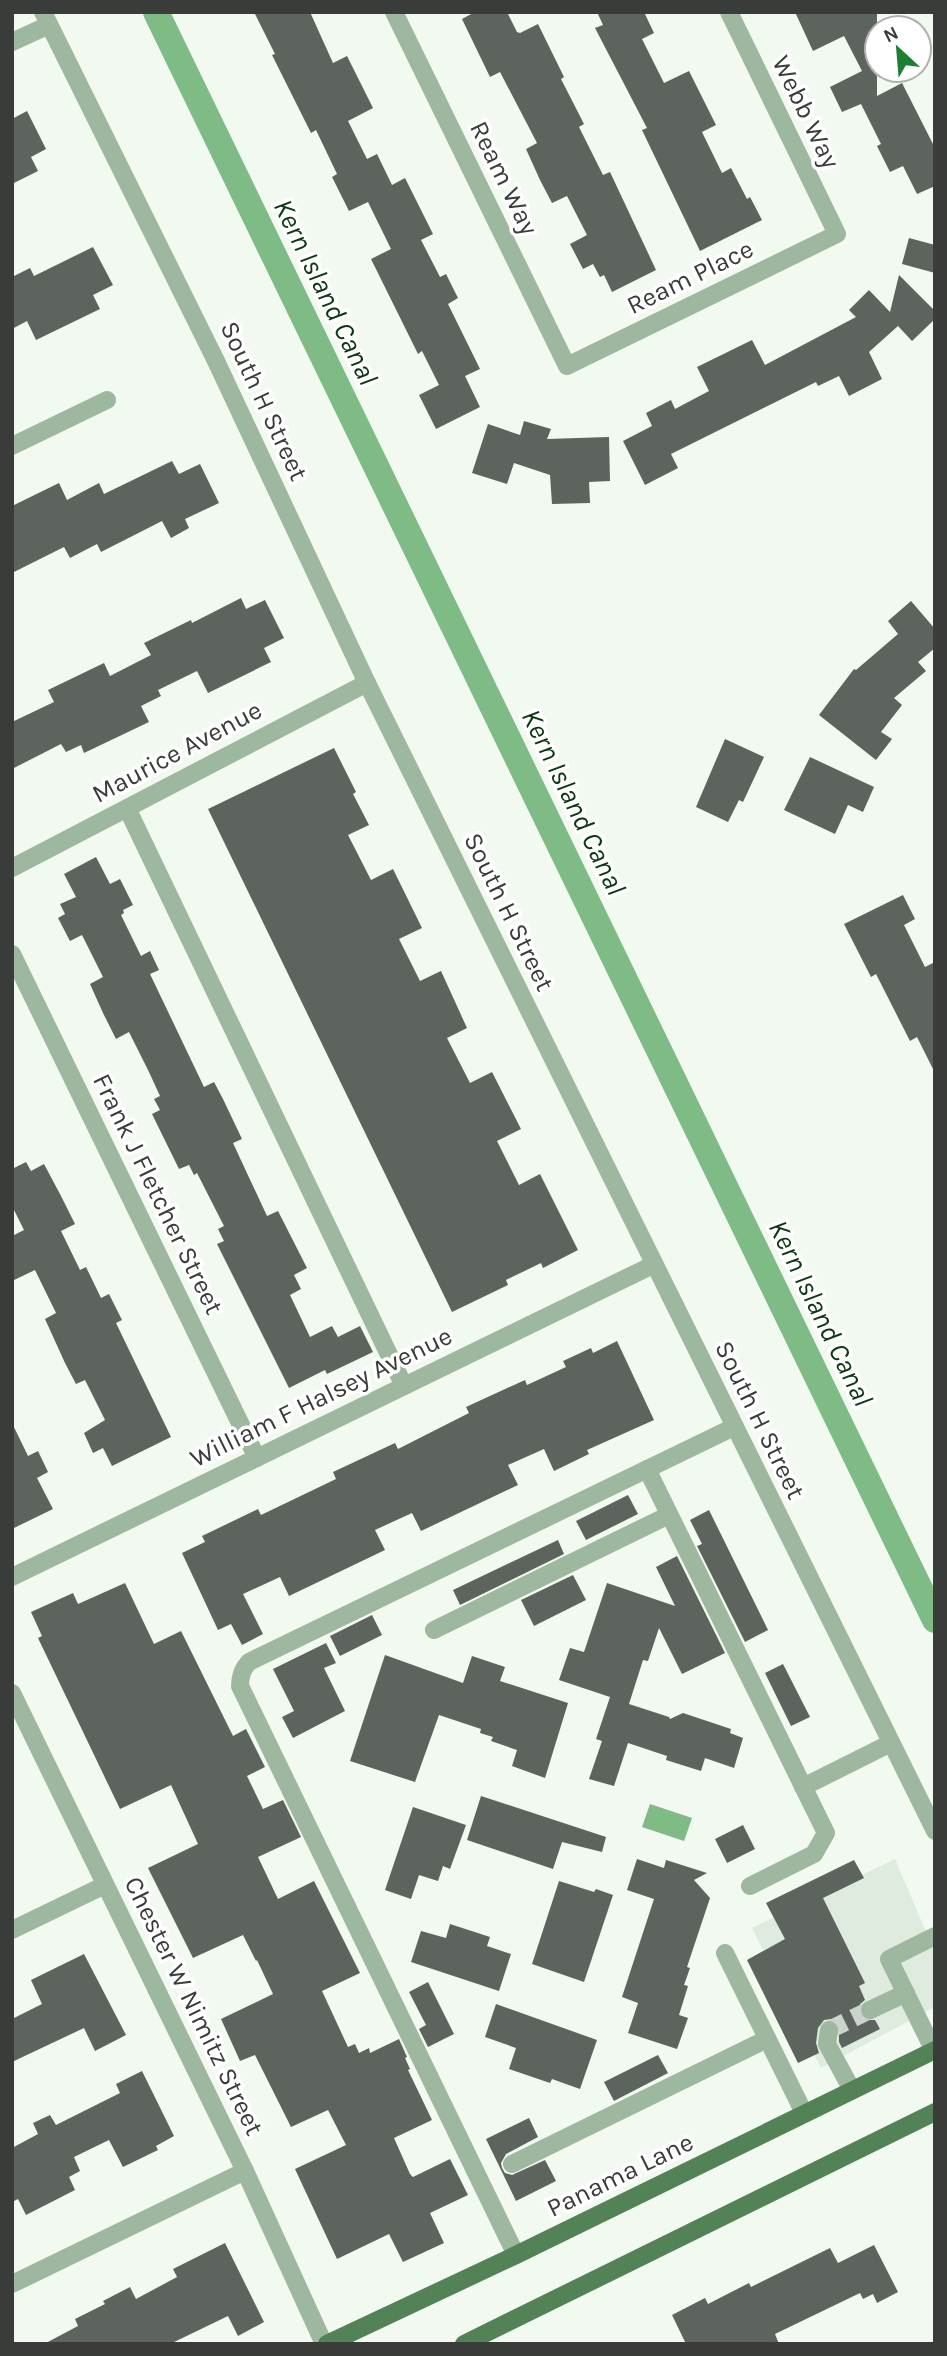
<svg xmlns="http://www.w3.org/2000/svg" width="947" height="2356" font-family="Karla,sans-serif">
	<rect width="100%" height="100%" fill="#f1f9f1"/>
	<!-- built -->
	<polygon fill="#deebde" points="895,1859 935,1953 935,2007 821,2068 752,1928"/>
	<!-- water -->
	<polygon fill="#7fbb84" points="650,1804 692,1818 684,1841 642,1827"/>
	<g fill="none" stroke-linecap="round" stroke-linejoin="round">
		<!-- canal -->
		<polyline stroke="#7fbb84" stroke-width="26" points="156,12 935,1620"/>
	</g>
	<!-- building -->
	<g fill="#5d635d">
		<polygon points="254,12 310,12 333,63 347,56 373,108 348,121 367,159 377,154 392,185 405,178 433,234 421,240 440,277 446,274 458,298 448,304 480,369 465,376 480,407 436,429 419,395 439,385 422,351 418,354 371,259 391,249 368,202 349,211 332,177 337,174 316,130 311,133 272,55 275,54"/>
		<polygon points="475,12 507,12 517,32 520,33 538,24 564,77 561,79 584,124 579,127 603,175 610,172 656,270 612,292 604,275 600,277 593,264 583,269 570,244 587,235 567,196 552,203 540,180 526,149 537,143 500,72 490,77 462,19"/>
		<polygon points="597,12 644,12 654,33 642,39 664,83 689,71 716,125 702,132 722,173 731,168 747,199 750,197 762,220 700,251 642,130 647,128 595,28 603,25"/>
		<polygon points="795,12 877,12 877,96 902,83 935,148 935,186 917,194 903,166 890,172 877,146 881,144 861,104 842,112 830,87 862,71 844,36 813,51"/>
		<polygon points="27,111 46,149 31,157 38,171 12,184 12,119"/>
		<polygon points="909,238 935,245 935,273 902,264"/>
		<polygon points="93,247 113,285 93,295 100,309 36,340 27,321 12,329 12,277 30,268 34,276"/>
		<polygon points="899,275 935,311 935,319 912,341 898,326 869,352 882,379 849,396 839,376 818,386 816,382 671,454 678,468 645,485 623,441 652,426 646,413 671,400 675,409 709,391 697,367 752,340 765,365 856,317 849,310 869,290 890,312"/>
		<polygon points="524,421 551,429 547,439 609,437 610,481 589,482 590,503 552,504 550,475 514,463 507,484 472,473 488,424 520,435"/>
		<polygon points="172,461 179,474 200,464 219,503 185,519 189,528 171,538 162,521 101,552 97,544 70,558 64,547 12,573 12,506 59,483 67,500 99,483 104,494"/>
		<polygon points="241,598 246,609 265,600 284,638 264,648 271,662 208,693 197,671 158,690 161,696 141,706 149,722 84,753 81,745 66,752 61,744 12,769 12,722 54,702 48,690 104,663 110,676 151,655 144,643 191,620 192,623"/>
		<polygon points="911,601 935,629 935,648 918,662 926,671 894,698 902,705 881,732 892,739 876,760 819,715 854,669 856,670 898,634 888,621"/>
		<polygon points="725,739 764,757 743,802 739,800 728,822 696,807"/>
		<polygon points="334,748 356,792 353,794 369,825 348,835 371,880 393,869 422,928 399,939 420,981 441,971 467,1028 447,1038 470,1083 492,1072 521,1129 497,1141 519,1185 540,1174 578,1250 543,1268 541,1263 506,1280 508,1285 452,1312 208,809"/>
		<polygon points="810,757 874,787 863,812 848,805 835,834 784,810"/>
		<polygon points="96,857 110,884 120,879 133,905 123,910 124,913 121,915 141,956 150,951 159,970 150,974 204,1087 214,1082 223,1099 242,1139 233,1143 267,1216 278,1211 307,1268 294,1275 301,1289 290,1295 310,1337 332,1326 338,1337 360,1326 373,1352 327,1374 325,1370 289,1388 217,1244 224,1241 218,1229 224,1226 197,1173 194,1175 189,1165 179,1169 152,1114 160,1110 154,1099 160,1096 149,1072 129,1032 116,1039 103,1013 90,984 103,977 82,935 70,941 58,918 65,914 60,904 76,897 64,874"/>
		<polygon points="903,895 915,919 904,925 925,967 935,962 935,1073 917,1037 910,1041 876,974 871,977 844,924"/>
		<polygon points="26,1162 31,1171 44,1164 61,1196 75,1224 61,1231 80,1270 86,1267 101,1298 109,1294 122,1320 116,1323 171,1437 112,1466 103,1448 93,1453 84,1433 105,1420 85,1380 76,1384 65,1363 45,1319 56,1313 35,1270 12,1281 12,1236 24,1230 12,1206 12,1169"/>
		<polygon points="617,1341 654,1420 587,1450 589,1454 554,1471 544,1449 508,1465 518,1485 421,1531 412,1513 375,1530 385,1550 289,1596 280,1577 243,1594 263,1634 242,1645 231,1624 218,1630 182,1553 205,1542 202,1536 258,1509 261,1515 336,1479 333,1472 395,1443 398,1449 469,1413 466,1407 525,1380 527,1385 566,1367 563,1361 591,1348 593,1353"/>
		<polygon points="12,1423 28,1456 38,1451 48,1472 37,1478 53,1509 12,1529"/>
		<polygon points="628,1495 638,1514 586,1540 576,1521"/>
		<polygon points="709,1510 768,1630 745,1642 697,1546 702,1544 690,1520"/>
		<polygon points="558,1540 564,1554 460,1605 453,1590"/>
		<polygon points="677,1556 725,1653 682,1674 659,1628 648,1661 643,1660 629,1704 669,1717 670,1719 683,1713 731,1729 730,1733 743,1738 734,1768 705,1758 701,1771 666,1760 667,1756 628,1743 614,1786 589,1779 602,1741 596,1739 610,1697 559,1680 570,1648 584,1652 607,1583 675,1606 656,1567"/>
		<polygon points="573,1575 586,1600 534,1626 521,1600"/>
		<polygon points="125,1583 154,1644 181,1631 233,1736 246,1729 265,1767 247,1776 263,1809 283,1800 301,1837 258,1857 278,1899 314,1881 360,1973 322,1991 348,2047 355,2044 359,2053 369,2048 370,2053 399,2039 407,2057 405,2058 410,2069 408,2070 432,2120 394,2138 410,2174 413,2177 450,2159 468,2195 430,2213 444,2243 403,2262 389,2234 337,2259 295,2169 346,2145 328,2110 291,2127 255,2055 240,2061 221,2019 273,1994 257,1960 256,1961 243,1935 193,1958 148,1868 198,1844 171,1785 120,1809 38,1638 42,1636 31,1612 73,1593 78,1604"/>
		<polygon points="372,1615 382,1635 340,1656 330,1636"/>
		<polygon points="326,1643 336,1663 324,1668 345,1711 293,1738 282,1717 294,1711 273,1669"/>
		<polygon points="385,1655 463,1683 472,1656 505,1667 500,1681 568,1703 545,1778 512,1766 517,1750 491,1741 493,1737 480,1733 481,1729 439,1715 415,1782 350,1761"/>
		<polygon points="783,1664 810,1717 791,1726 765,1673"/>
		<polygon points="481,1796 606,1837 602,1852 562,1842 553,1869 467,1840"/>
		<polygon points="413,1807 466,1825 450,1869 443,1866 438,1881 419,1875 411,1899 385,1890"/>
		<polygon points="743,1825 755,1849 727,1863 715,1839"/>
		<polygon points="637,1859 664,1868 666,1860 707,1873 694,1880 710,1898 687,1967 690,1968 684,1985 688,1986 679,2015 688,2018 677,2049 628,2033 638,2003 622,1997 654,1899 627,1890"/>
		<polygon points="854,1860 864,1878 823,1898 865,1983 859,1986 865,2000 860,2004 860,2014 864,2020 875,2020 880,2029 842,2048 839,2042 839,2025 831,2019 824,2020 818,2028 816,2043 819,2053 798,2063 747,1960 785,1939 766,1903"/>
		<polygon points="559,1881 594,1892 596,1889 613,1895 584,1982 532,1964"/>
		<polygon points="450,1924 490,1937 487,1946 511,1954 499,1991 411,1962 421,1931 446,1938"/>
		<polygon points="84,1954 126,2035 95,2051 84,2028 12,2062 12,2019 42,2004 31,1980"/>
		<polygon points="428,1982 454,2034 428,2047 419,2029 426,2025 409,1992"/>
		<polygon points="496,2004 597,2040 580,2089 552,2079 550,2083 509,2069 516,2048 485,2037"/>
		<polygon points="658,2055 668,2073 614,2101 604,2082"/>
		<polygon points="142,2071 174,2136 156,2146 158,2150 123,2167 109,2140 74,2157 80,2171 69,2177 75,2190 26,2215 18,2199 12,2202 12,2148 38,2134 33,2123 50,2115 56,2125 120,2093 116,2084"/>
		<polygon points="529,2118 538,2137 506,2154 501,2163 502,2168 505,2173 512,2175 545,2160 556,2181 516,2201 486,2139"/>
		<polygon points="225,2243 264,2322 238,2336 228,2316 170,2344 44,2344 78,2326 75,2319 105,2304 103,2301 130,2287 136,2299 177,2277 173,2269"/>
		<polygon points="874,2245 898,2292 877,2303 873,2294 863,2299 860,2293 775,2334 779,2344 686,2344 672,2315 705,2298 708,2304 749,2283 751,2287 830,2248 838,2263"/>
	</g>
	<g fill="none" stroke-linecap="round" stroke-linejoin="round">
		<!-- minor-tunnel -->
		<polyline stroke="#ccd3cc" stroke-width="18" stroke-dasharray="18 9" stroke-linecap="butt" points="829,2030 870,2010"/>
		<!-- minor -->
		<g stroke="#9eb79f" stroke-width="18">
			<polyline points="43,12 216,361 367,683 935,1831"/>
			<polyline points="394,12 567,366 837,234 729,12"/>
			<polyline points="12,42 49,25"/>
			<polyline points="12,446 107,400"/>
			<polyline points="127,808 404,1386"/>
			<polyline points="12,868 367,683"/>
			<polyline points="12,954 257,1458"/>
			<polyline points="647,1469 826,1833 814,1854 750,1886"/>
			<polyline points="12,1577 653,1265"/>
			<polyline points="434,1630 669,1515"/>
			<polyline points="12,1693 245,2171 324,2344"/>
			<polyline points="803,1787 891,1743"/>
			<polyline points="12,1930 105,1885"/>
			<polyline points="725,1953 804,2113"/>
			<polyline points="870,2010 906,1993"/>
			<polyline points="829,2030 827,2044 852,2090"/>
			<polyline points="934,2051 889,1959 935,1936"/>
			<polyline points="512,2164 767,2039"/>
			<path d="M516,2255L240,1686C240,1676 242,1669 249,1662L734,1427"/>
			<polyline points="12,2284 245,2171"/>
		</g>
		<!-- major -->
		<g stroke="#528256" stroke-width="18">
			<polyline points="327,2344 516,2255 935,2050"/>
			<polyline points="464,2344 935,2112"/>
		</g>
	</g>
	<g text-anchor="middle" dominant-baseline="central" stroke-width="7" stroke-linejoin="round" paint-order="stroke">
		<!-- street labels -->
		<g font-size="26" fill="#393c39" stroke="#fff">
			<text transform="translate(806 112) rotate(64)">Webb Way</text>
			<text transform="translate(504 178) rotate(64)">Ream Way</text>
			<text transform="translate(690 277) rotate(-26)">Ream Place</text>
			<text transform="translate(264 401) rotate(65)">South H Street</text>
			<text transform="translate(177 752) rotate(-28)">Maurice Avenue</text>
			<text transform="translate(509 912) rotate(64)">South H Street</text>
			<text transform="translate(158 1194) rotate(64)">Frank J Fletcher Street</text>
			<text transform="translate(321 1397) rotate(-26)">William F Halsey Avenue</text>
			<text transform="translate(760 1420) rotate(64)">South H Street</text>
			<text transform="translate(194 2006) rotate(64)">Chester W Nimitz Street</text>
			<text transform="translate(620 2175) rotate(-26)">Panama Lane</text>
		</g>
		<!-- water labels -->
		<g font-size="28" font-style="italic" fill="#0c3814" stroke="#fff">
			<text transform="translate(326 292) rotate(64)">Kern Island Canal</text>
			<text transform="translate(574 802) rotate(64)">Kern Island Canal</text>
			<text transform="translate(821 1313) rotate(64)">Kern Island Canal</text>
		</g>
	</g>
	<!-- border -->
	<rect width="947" height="2356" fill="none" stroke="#393c39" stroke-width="28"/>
	<!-- north arrow -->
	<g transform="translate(898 49) rotate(334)"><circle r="33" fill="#ffffff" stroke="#b0b1b0" stroke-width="2"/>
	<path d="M0-5L12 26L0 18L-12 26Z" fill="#1d7f31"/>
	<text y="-10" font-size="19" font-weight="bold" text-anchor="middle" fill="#393c39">N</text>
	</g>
</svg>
